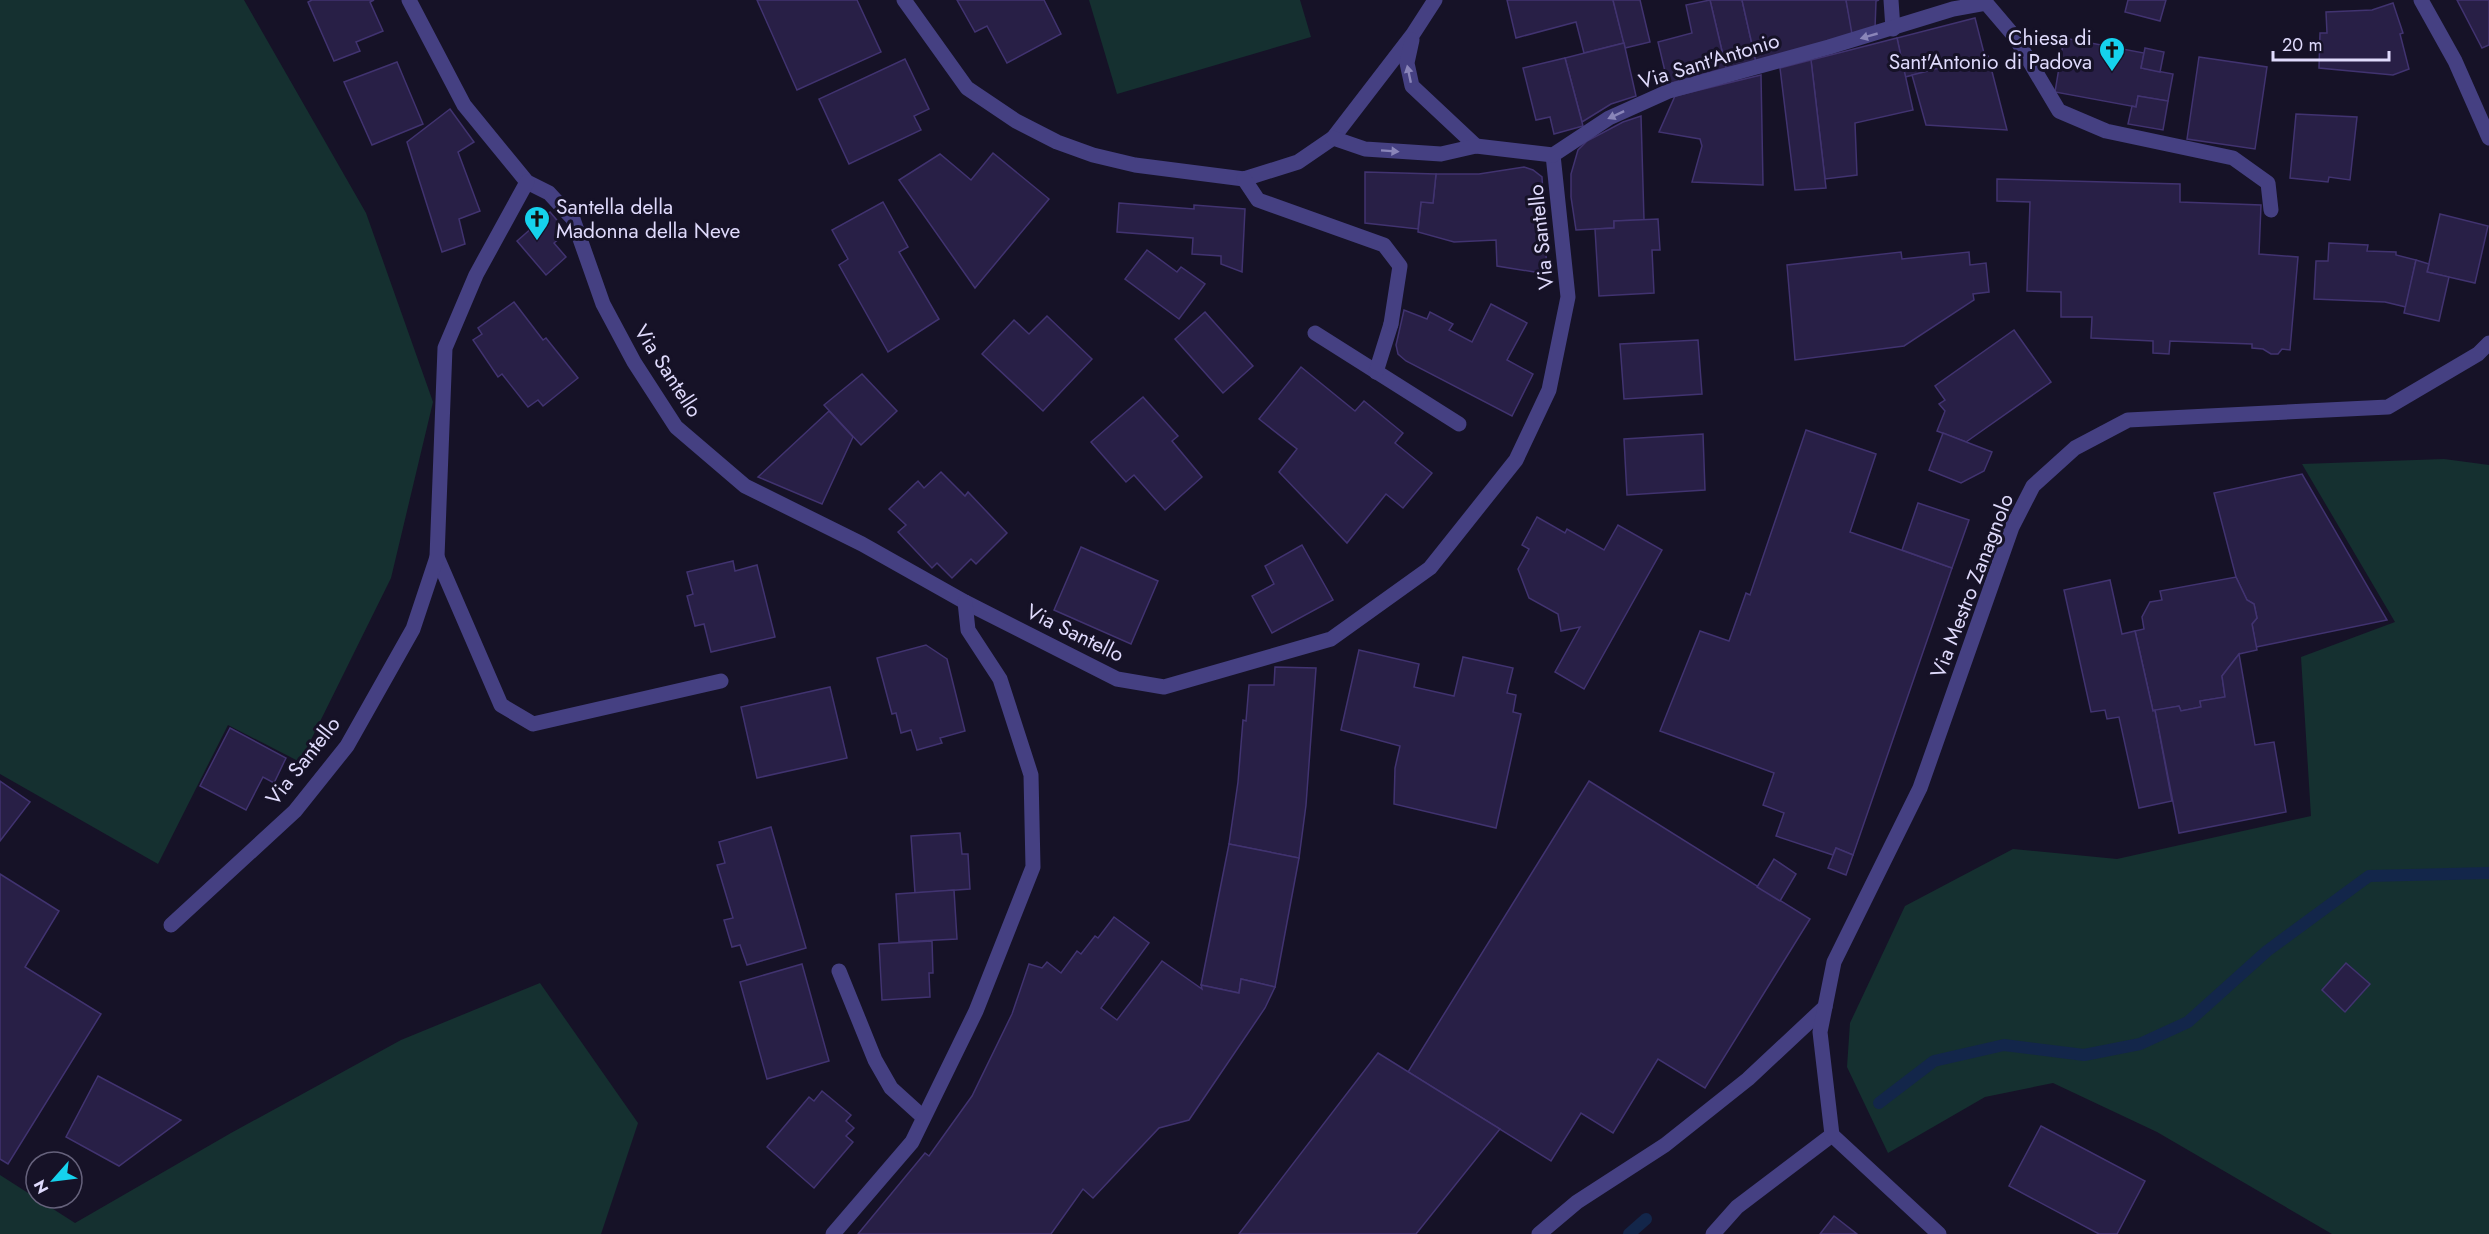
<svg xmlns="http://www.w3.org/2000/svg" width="2489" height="1234" font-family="Jost,sans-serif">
	<rect width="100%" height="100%" fill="#161227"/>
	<!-- green -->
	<g fill="#153030">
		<polygon points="0,0 244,0 366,213 433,402 391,578 300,762 228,725 158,864 0,774"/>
		<polygon points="1089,0 1300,0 1311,37 1117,94"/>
		<polygon points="2444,459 2489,465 2489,1234 2332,1234 2157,1132 2053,1083 1985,1097 1888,1153 1847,1067 1850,1023 1905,906 2013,849 2117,859 2311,816 2301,657 2395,622 2302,464"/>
		<polygon points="540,983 638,1123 601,1234 0,1234 0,1175 75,1223 231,1133 401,1040"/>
	</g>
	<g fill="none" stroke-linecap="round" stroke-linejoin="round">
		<!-- stream -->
		<g stroke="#13264a" stroke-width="12">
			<polyline points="1879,1103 1934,1061 2004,1045 2084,1055 2140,1044 2188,1022 2267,951 2369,876 2489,873"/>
			<polyline points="1629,1234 1646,1219"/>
		</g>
	</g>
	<!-- building -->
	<g fill="#281f46" stroke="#413370" stroke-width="1.5">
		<polygon points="312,0 374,0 370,2 383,31 356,42 360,51 334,61 308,2"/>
		<polygon points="757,0 857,0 881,52 797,90"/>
		<polygon points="957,0 1044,0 1061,34 1007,63 987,26 975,32"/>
		<polygon points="1507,0 1613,0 1624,43 1584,53 1576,22 1516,38"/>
		<polygon points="1613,0 1640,0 1650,42 1625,48"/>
		<polygon points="1710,0 1742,0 1756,62 1726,68"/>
		<polygon points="1710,0 1726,68 1668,84 1658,42 1692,33 1686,5"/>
		<polygon points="1742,0 1846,0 1853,35 1756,62"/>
		<polygon points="1846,0 1879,0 1876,1 1875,29 1852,34"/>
		<polygon points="2128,0 2166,0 2160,21 2125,12"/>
		<polygon points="2457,0 2489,0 2489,45 2482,48"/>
		<polygon points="2393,3 2403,33 2400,34 2409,69 2393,75 2319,68 2320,33 2327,33 2326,12 2372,10"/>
		<polygon points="1975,18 1985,57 1905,77 1897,38"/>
		<polygon points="1897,38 1913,110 1855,123 1857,175 1825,179 1811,60"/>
		<polygon points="2064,38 2144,53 2141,68 2173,74 2168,101 2138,96 2136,107 2055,92"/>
		<polygon points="1624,43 1636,96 1611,104 1582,122 1565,58"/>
		<polygon points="2145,48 2164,52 2160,72 2141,68"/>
		<polygon points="1988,56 2007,130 1926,125 1912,75"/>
		<polygon points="2199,57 2267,67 2255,149 2187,139"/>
		<polygon points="1565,58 1583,126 1554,134 1550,117 1536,120 1523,68"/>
		<polygon points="905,59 929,109 914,116 921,130 849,164 819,99"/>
		<polygon points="1811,60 1826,188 1795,190 1780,68"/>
		<polygon points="397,62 423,124 372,145 344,82"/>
		<polygon points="1761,75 1763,185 1692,182 1702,146 1700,139 1659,132 1675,96"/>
		<polygon points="2138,96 2168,101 2163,130 2128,124 2132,106 2136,107"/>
		<polygon points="450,109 474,142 458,152 480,211 459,219 465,244 442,252 407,142"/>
		<polygon points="2296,114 2357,117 2350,180 2329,177 2328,182 2290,178"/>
		<polygon points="1641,116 1644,220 1614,221 1614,228 1576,230 1571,197 1571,174 1578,150 1587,141 1623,122"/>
		<polygon points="993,153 1049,199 975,288 899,180 940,154 971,180"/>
		<polygon points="1524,167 1533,170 1542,177 1547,274 1497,266 1496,240 1454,242 1418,232 1421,202 1433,203 1436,174 1479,174"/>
		<polygon points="1365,172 1436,174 1433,203 1421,202 1418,229 1365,223"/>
		<polygon points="1997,179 2180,184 2180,202 2261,205 2259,254 2298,257 2290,350 2282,349 2278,354 2271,354 2263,349 2252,348 2252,344 2170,341 2169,354 2153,353 2153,341 2091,338 2092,317 2061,317 2061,292 2027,291 2030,202 1997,201"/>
		<polygon points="883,202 908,247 899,252 939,319 888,352 839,265 848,259 832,230"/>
		<polygon points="1119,203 1194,209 1194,205 1245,209 1242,272 1221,264 1221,256 1192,254 1193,238 1117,232"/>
		<polygon points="550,212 567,232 554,243 566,257 546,275 517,241"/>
		<polygon points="2440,214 2488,226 2475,283 2427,272"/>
		<polygon points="1658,219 1660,250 1652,250 1654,293 1599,296 1595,229 1614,228 1614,221"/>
		<polygon points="2329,243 2368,245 2367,251 2396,252 2396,255 2416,260 2406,307 2385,302 2314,299 2316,261 2328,261"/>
		<polygon points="1147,250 1177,272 1181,267 1205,284 1179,319 1125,279"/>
		<polygon points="1901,252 1902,259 1969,252 1970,265 1986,263 1989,292 1973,294 1974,300 1904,346 1795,360 1787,265"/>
		<polygon points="2416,260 2429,264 2427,272 2449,277 2439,321 2404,313"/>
		<polygon points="514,302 543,340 546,338 578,378 543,406 538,400 528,407 502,374 498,377 473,340 482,334 478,328"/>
		<polygon points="1491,304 1527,323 1507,360 1533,374 1512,416 1406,361 1398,354 1396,345 1404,310 1427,319 1430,312 1453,324 1449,330 1472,342"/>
		<polygon points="1205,312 1253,366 1223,393 1175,339"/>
		<polygon points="1047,316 1092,359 1043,411 982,354 1014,320 1029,334"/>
		<polygon points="2014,330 2051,382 1966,442 1937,431 1945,411 1939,404 1945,400 1935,386"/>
		<polygon points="1698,340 1702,394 1624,399 1620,344"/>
		<polygon points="1301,367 1355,411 1364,401 1403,433 1395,443 1432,473 1403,508 1386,494 1347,543 1279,472 1297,449 1259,419"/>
		<polygon points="862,374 897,411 861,445 824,405"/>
		<polygon points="1143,397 1178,436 1172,441 1202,477 1165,510 1134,475 1126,482 1091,442"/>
		<polygon points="829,411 853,437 822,504 758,477"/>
		<polygon points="1806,430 1876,454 1850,532 1952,568 1853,855 1836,848 1833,855 1776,836 1784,813 1763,805 1774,773 1660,731 1700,631 1729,641 1746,593 1750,595"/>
		<polygon points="1943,433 1992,452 1984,471 1961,483 1929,470"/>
		<polygon points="1703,434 1705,490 1627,495 1624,439"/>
		<polygon points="941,472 965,496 968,492 1007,533 976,564 971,559 952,578 937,563 932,568 898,532 906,525 889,509 918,481 924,488"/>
		<polygon points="2302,474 2387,620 2256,647 2252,624 2257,618 2254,604 2247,600 2236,577 2214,493"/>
		<polygon points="1918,503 1969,520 1952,568 1902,550"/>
		<polygon points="1537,517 1565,533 1567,529 1604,550 1618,525 1662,550 1584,689 1555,672 1580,627 1561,631 1558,614 1529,598 1518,569 1529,549 1522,545"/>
		<polygon points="1302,545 1333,600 1272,633 1252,596 1274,584 1265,566"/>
		<polygon points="1081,547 1158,581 1131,644 1054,610"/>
		<polygon points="733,561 735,571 757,565 775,637 711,652 704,624 695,626 687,596 693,594 687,572"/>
		<polygon points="2236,577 2247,600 2254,604 2257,618 2252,624 2257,650 2239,654 2222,676 2225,697 2200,701 2201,707 2181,711 2179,706 2153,711 2135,631 2144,629 2142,617 2150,602 2162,600 2160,591"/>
		<polygon points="2110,580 2122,634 2135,631 2153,711 2155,710 2172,801 2139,808 2119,717 2107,719 2105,710 2091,712 2064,590"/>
		<polygon points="926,645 947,659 965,731 940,738 942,743 917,750 911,730 901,733 896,713 892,714 877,658"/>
		<polygon points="1359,650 1419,664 1414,687 1454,696 1463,657 1513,668 1507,693 1516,695 1513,712 1521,714 1496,828 1394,804 1395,768 1400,746 1341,730"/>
		<polygon points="2239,654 2255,745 2274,742 2286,812 2179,833 2155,710 2179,706 2181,711 2201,707 2200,701 2225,697 2222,676"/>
		<polygon points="1275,667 1316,668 1306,805 1299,858 1229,844 1238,782 1243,720 1246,721 1249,685 1274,685"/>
		<polygon points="830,687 847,758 757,778 741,707"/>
		<polygon points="230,728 286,758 274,783 263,777 246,810 200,786"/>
		<polygon points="0,781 30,802 0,841"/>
		<polygon points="1589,781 1810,919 1705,1088 1658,1059 1613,1133 1581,1113 1551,1161 1408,1072"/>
		<polygon points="771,827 806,948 747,965 740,945 732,947 724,920 733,918 717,865 725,863 719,842"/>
		<polygon points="960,833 962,854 968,854 970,889 915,893 911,836"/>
		<polygon points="1229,844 1299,858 1275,987 1241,979 1239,993 1201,985"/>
		<polygon points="1836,848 1853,855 1846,875 1828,868"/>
		<polygon points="1774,859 1796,874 1780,901 1757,887"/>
		<polygon points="0,874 59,911 25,967 101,1014 8,1164 0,1159"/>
		<polygon points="954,890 957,939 899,942 896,894"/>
		<polygon points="1114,917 1149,943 1101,1008 1117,1020 1162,961 1202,989 1201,985 1239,993 1241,979 1275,987 1265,1008 1189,1120 1159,1128 1093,1198 1083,1189 1051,1234 858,1234 925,1153 929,1156 972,1096 1012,1014 1029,964 1042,968 1047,962 1061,973 1077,951 1081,954 1095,936 1098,938"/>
		<polygon points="932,941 933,973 929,973 930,997 882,1000 879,944"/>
		<polygon points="2346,963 2370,984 2345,1012 2322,990"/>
		<polygon points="802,964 829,1061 767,1079 740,982"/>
		<polygon points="1378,1053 1500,1129 1416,1234 1239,1234"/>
		<polygon points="98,1076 181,1120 119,1166 66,1137"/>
		<polygon points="822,1091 851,1115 846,1121 854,1128 846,1136 853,1142 814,1188 767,1147 809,1097 814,1101"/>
		<polygon points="2041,1126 2145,1181 2117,1234 2099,1234 2009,1186"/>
		<polygon points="1834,1216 1857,1234 1820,1234"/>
	</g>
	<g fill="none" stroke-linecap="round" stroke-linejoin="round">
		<!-- lane -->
		<g stroke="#454082" stroke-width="15">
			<polyline points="1315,333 1459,424"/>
			<polyline points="1376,372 1391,324"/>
			<polyline points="1539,1234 1577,1202 1665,1145 1748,1079 1825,1007"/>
		</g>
		<!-- street -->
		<g stroke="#454082" stroke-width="15">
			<polyline points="409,0 464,105 527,182 549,193 573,219 603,304 634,362 676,427 745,486 862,544 965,602 1117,679 1164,687 1331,639 1430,568 1516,460 1549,390 1568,297 1553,155"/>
			<polyline points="904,0 967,88 1016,121 1057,142 1093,155 1135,165 1244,179 1298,162 1333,138 1413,34 1435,0"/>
			<polyline points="1891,0 1893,29"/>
			<polyline points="2421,0 2455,61 2489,138"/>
			<polyline points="1986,3 2015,37 2059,111 2106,131 2233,158 2268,183 2271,210"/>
			<polyline points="1412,40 1407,63 1412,86 1476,146"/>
			<polyline points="1333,138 1365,149 1441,154 1476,146 1553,155 1609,118 1669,91 1829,47 1953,9 1986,3"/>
			<polyline points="1244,179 1258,200 1384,245 1400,266 1391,324"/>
			<polyline points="437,557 501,705 533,724 721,681"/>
			<polyline points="171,925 295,811 347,746 413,629 437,557 445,348 476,275 527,182"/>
			<polyline points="839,971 875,1060 891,1088 923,1117"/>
			<polyline points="833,1234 912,1142 976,1011 1033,867 1031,775 1000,679 968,630 965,602"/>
			<polyline points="1713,1234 1737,1207 1832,1135"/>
			<polyline points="1939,1234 1832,1135 1820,1032 1834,962 1920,788 2012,527 2033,486 2075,448 2128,420 2388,407 2478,354 2489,343"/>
		</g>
	</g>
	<!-- one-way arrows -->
	<defs><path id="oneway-solid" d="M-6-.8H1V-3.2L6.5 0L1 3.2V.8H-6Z" transform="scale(1.5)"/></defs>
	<g fill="#8a85b9">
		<use href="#oneway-solid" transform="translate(1869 36) rotate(164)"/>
		<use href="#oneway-solid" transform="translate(1409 74) rotate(-102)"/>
		<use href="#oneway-solid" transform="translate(1616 115) rotate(155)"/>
		<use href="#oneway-solid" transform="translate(1390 151) rotate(4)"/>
	</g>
	<!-- icons -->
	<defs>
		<symbol id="church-pin" viewBox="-11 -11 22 30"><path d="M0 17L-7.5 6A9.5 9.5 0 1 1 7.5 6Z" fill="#15d2ed" stroke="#161227"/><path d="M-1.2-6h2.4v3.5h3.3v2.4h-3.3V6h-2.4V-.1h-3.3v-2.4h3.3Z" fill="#111"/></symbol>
	</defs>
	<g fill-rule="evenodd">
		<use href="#church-pin" x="2097" y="35" width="30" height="40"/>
		<use href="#church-pin" x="522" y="204" width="30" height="40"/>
	</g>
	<g text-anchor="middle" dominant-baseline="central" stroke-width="6" stroke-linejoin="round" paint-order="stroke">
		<!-- poi labels -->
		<g font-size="21" fill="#dfdafc" stroke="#161227" text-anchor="end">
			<text x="2092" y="38">Chiesa di<tspan x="2092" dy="24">Sant'Antonio di Padova</tspan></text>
			<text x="556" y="207" text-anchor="start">Santella della<tspan x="556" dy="24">Madonna della Neve</tspan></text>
		</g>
		<!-- street labels -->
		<g font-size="21" fill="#dfdafc" stroke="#161227">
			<text transform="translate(1709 61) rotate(-17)">Via Sant'Antonio</text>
			<text transform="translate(1541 237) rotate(-96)">Via Santello</text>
			<text transform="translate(668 371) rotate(57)">Via Santello</text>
			<text transform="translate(1972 586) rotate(-69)">Via Mestro Zanagnolo</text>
			<text transform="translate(1075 633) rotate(26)">Via Santello</text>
			<text transform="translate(303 761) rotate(-52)">Via Santello</text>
		</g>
	</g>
	<!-- north arrow -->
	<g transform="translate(54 1180) rotate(242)"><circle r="28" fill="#161227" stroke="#66627c" stroke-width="1.5"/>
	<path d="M0-4.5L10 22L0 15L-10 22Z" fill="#15d2ed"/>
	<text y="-9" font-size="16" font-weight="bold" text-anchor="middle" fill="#dfdafc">N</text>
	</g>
	<!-- scale -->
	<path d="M2273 51v9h116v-9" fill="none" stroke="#dfdafc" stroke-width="3"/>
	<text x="2282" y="51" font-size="18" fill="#dfdafc" stroke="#161227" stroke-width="4.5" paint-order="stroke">20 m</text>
</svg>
